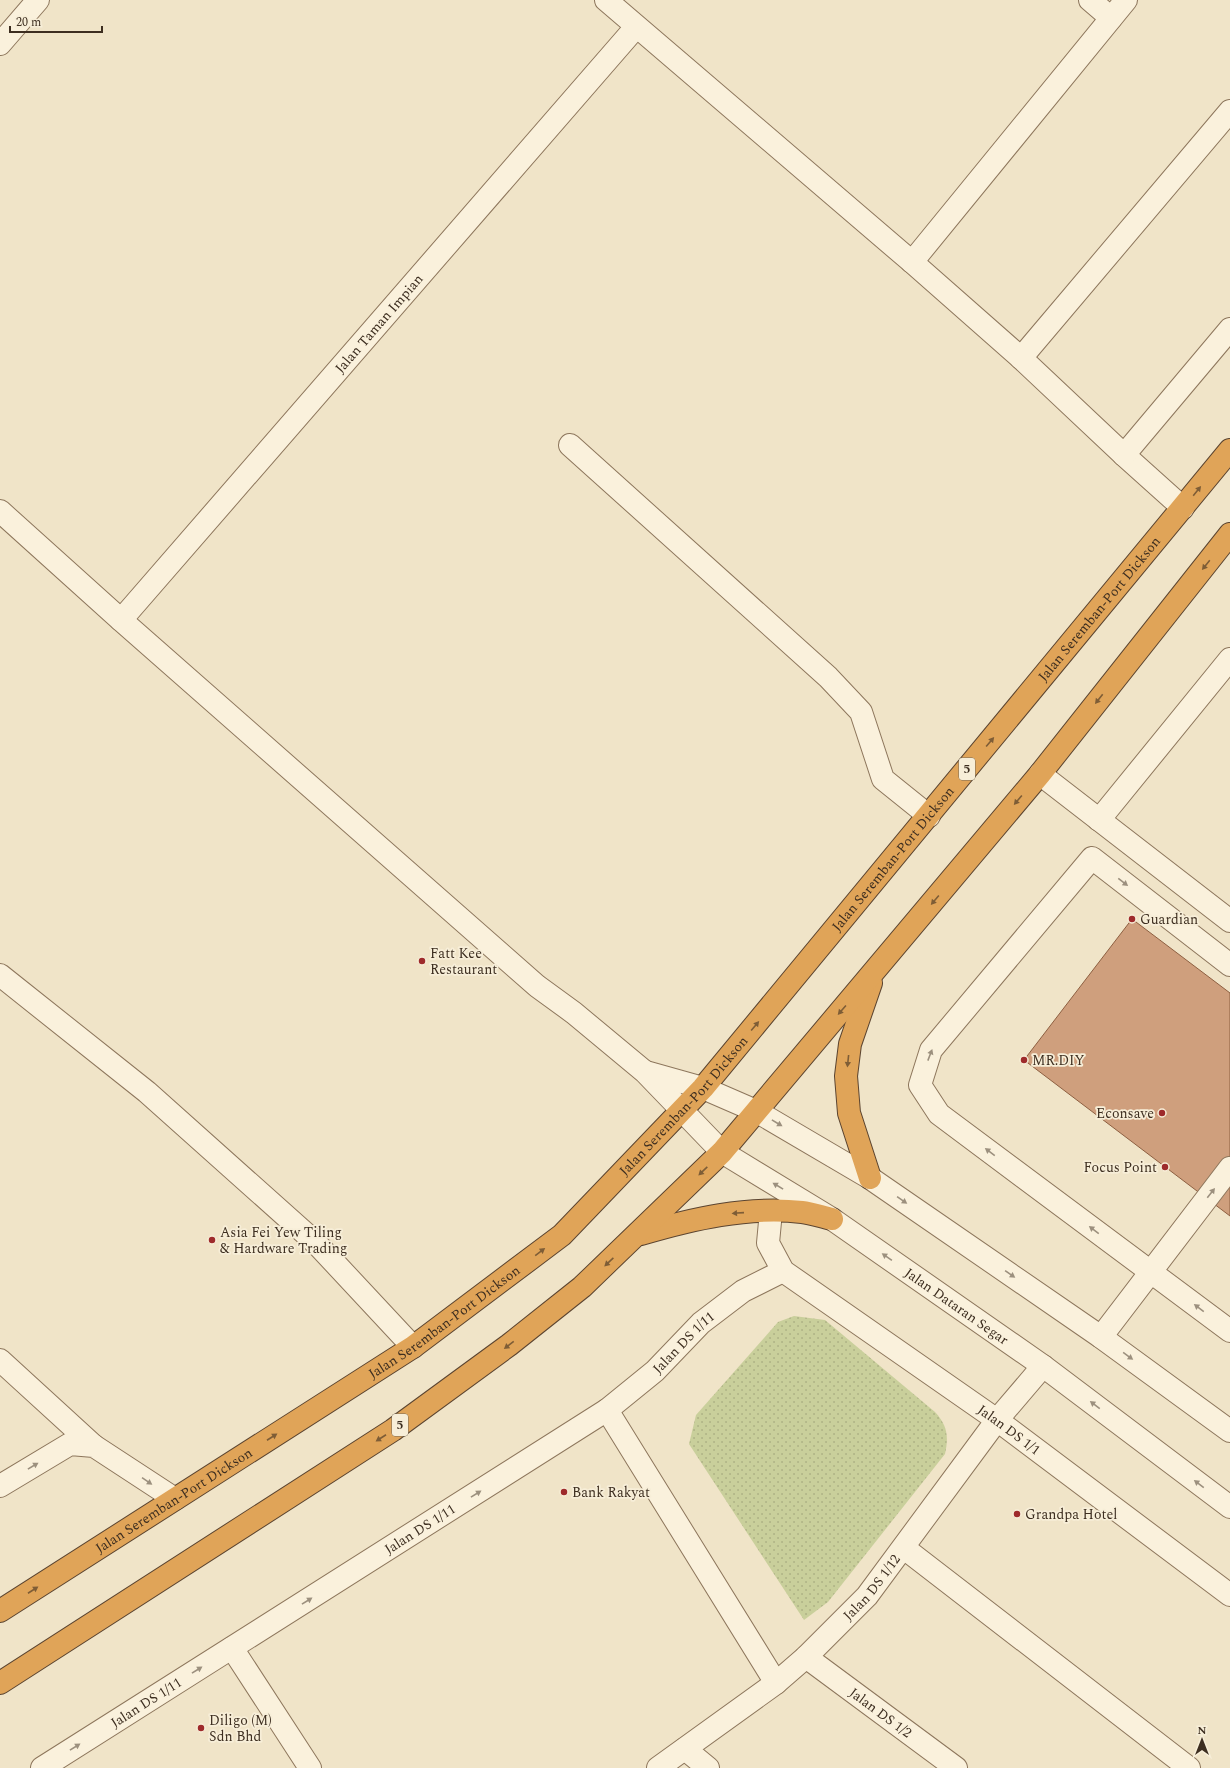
<svg xmlns="http://www.w3.org/2000/svg" width="1230" height="1768" font-family="Spectral,serif">
	<defs>
		<pattern id="green-dots" width="8" height="8" patternUnits="userSpaceOnUse"><rect width="8" height="8" fill="#c9cf9b"/><path d="M2 2h.1M6 6h.1" fill="none" stroke="#aeb285" stroke-width="1.8" stroke-linecap="round"/></pattern>
	</defs>
	<rect width="100%" height="100%" fill="#f0e4c8"/>
	<!-- green -->
	<path fill="url(#green-dots)" d="M794,1316L825,1320L935,1412C947,1425 949,1436 945,1454L828,1602L804,1620L689,1444L696,1415L778,1322Z"/>
	<!-- building -->
	<polygon fill="#cf9f7d" stroke="#8d5f41" points="1132,919 1230,993 1230,1216 1024,1060"/>
	<g fill="none" stroke-linecap="round" stroke-linejoin="round">
		<defs>
			<g id="minor">
				<polyline points="606,0 912,262 1021,358 1124,455 1183,508"/>
				<polyline points="1090,0 1111,18"/>
				<polyline points="0,44 38,0"/>
				<polyline points="912,262 1126,0"/>
				<polyline points="1021,358 1230,111"/>
				<polyline points="570,445 828,677 861,712 883,779 929,816"/>
				<polyline points="1124,455 1230,329"/>
				<path id="s1" d="M0,511L121,620L537,986L574,1013L645,1072L722,1152L832,1219L1043,1366L1230,1507"/>
				<path id="s2" d="M121,620L636,27"/>
				<polyline points="1040,774 1230,921"/>
				<polyline points="1099,820 1230,659"/>
				<polyline points="1230,965 1092,858 931,1050 920,1085 939,1114 1230,1331"/>
				<polyline points="0,975 147,1092 316,1243 413,1347"/>
				<polyline points="646,1072 703,1088 756,1111 870,1178 1101,1337 1230,1431"/>
				<path id="s3" d="M771,1211L768,1243L783,1271L997,1420L1230,1595"/>
				<polyline points="1101,1337 1230,1168"/>
				<polyline points="0,1360 94,1446"/>
				<polyline points="607,1410 776,1683"/>
				<polyline points="0,1486 70,1444 94,1446 175,1499"/>
				<polyline points="904,1548 1189,1768"/>
				<polyline points="232,1648 310,1768"/>
				<path id="s4" d="M806,1657L956,1768"/>
				<polyline points="685,1749 708,1768"/>
				<path id="s5" d="M42,1768L607,1410L655,1371L701,1323L743,1291L783,1271"/>
				<path id="s6" d="M658,1768L776,1683L806,1657L867,1596L997,1420L1043,1366"/>
			</g>
			<g id="highway">
				<polyline points="870,1178 849,1113 846,1076 850,1044 871,983"/>
				<path d="M641,1234C692,1219 747,1206 802,1212C812,1213 822,1217 832,1219"/>
				<path id="s7" d="M0,1611L413,1347L562,1235L703,1088L1230,450"/>
				<polyline points="0,1683 393,1430 509,1345 582,1287 722,1152 1040,774 1230,534"/>
			</g>
		</defs>
		<!-- minor casing -->
		<use href="#minor" stroke="#8d765c" stroke-width="24"/>
		<!-- highway casing -->
		<use href="#highway" stroke="#5b4430" stroke-width="24"/>
		<!-- minor -->
		<use href="#minor" stroke="#faf1dc" stroke-width="22"/>
		<!-- highway -->
		<use href="#highway" stroke="#e0a458" stroke-width="22"/>
	</g>
	<!-- one-way arrows -->
	<defs><path id="oneway-solid" d="M-6-.8H1V-3.2L6.5 0L1 3.2V.8H-6Z"/></defs>
	<g fill="#7e5d36">
		<use href="#oneway-solid" transform="translate(1197 491) rotate(-51)"/>
		<use href="#oneway-solid" transform="translate(1206 565) rotate(129)"/>
		<use href="#oneway-solid" transform="translate(1099 699) rotate(128)"/>
		<use href="#oneway-solid" transform="translate(990 742) rotate(-50)"/>
		<use href="#oneway-solid" transform="translate(1018 800) rotate(130)"/>
		<use href="#oneway-solid" transform="translate(935 900) rotate(130)"/>
		<use href="#oneway-solid" transform="translate(842 1010) rotate(131)"/>
		<use href="#oneway-solid" transform="translate(755 1026) rotate(-50)"/>
		<use href="#oneway-solid" transform="translate(848 1061) rotate(96)"/>
		<use href="#oneway-solid" transform="translate(703 1171) rotate(136)"/>
		<use href="#oneway-solid" transform="translate(738 1213) rotate(176)"/>
		<use href="#oneway-solid" transform="translate(540 1252) rotate(-37)"/>
		<use href="#oneway-solid" transform="translate(609 1262) rotate(137)"/>
		<use href="#oneway-solid" transform="translate(509 1345) rotate(142)"/>
		<use href="#oneway-solid" transform="translate(272 1437) rotate(-33)"/>
		<use href="#oneway-solid" transform="translate(381 1438) rotate(147)"/>
		<use href="#oneway-solid" transform="translate(33 1590) rotate(-33)"/>
	</g>
	<g fill="#9c907e">
		<use href="#oneway-solid" transform="translate(1123 882) rotate(38)"/>
		<use href="#oneway-solid" transform="translate(930 1055) rotate(-69)"/>
		<use href="#oneway-solid" transform="translate(777 1123) rotate(31)"/>
		<use href="#oneway-solid" transform="translate(990 1152) rotate(-143)"/>
		<use href="#oneway-solid" transform="translate(778 1186) rotate(-149)"/>
		<use href="#oneway-solid" transform="translate(1211 1193) rotate(-52)"/>
		<use href="#oneway-solid" transform="translate(902 1200) rotate(35)"/>
		<use href="#oneway-solid" transform="translate(1094 1230) rotate(-143)"/>
		<use href="#oneway-solid" transform="translate(887 1257) rotate(-145)"/>
		<use href="#oneway-solid" transform="translate(1010 1274) rotate(35)"/>
		<use href="#oneway-solid" transform="translate(1199 1308) rotate(-143)"/>
		<use href="#oneway-solid" transform="translate(1128 1356) rotate(36)"/>
		<use href="#oneway-solid" transform="translate(1095 1405) rotate(-143)"/>
		<use href="#oneway-solid" transform="translate(33 1466) rotate(-31)"/>
		<use href="#oneway-solid" transform="translate(147 1481) rotate(34)"/>
		<use href="#oneway-solid" transform="translate(1199 1484) rotate(-143)"/>
		<use href="#oneway-solid" transform="translate(476 1494) rotate(-32)"/>
		<use href="#oneway-solid" transform="translate(307 1601) rotate(-32)"/>
		<use href="#oneway-solid" transform="translate(197 1670) rotate(-32)"/>
		<use href="#oneway-solid" transform="translate(75 1747) rotate(-32)"/>
	</g>
	<!-- markers -->
	<g fill="#9e2a2b" stroke="#f7eed8" stroke-width="1.5">
		<circle cx="1132" cy="919" r="4"/>
		<circle cx="422" cy="961" r="4"/>
		<circle cx="1024" cy="1060" r="4"/>
		<circle cx="1162" cy="1113" r="4"/>
		<circle cx="1165" cy="1167" r="4"/>
		<circle cx="212" cy="1240" r="4"/>
		<circle cx="564" cy="1492" r="4"/>
		<circle cx="1017" cy="1514" r="4"/>
		<circle cx="201" cy="1728" r="4"/>
	</g>
	<g text-anchor="middle" dominant-baseline="central" stroke-width="3.5" stroke-linejoin="round" paint-order="stroke">
		<!-- shield labels -->
		<g fill="#f7eed8" stroke="#756857" stroke-width="1">
			<rect x="959" y="758" width="16" height="22" rx="3"/>
			<rect x="392" y="1414" width="16" height="22" rx="3"/>
		</g>
		<g font-size="13" font-weight="bold" fill="#3d2e20">
			<text x="967" y="769">5</text>
			<text x="400" y="1425">5</text>
		</g>
		<!-- street labels -->
		<g font-size="14" fill="#3d2e20" stroke="#f7eed8">
			<text stroke="none"><textPath href="#s2" startOffset="393">Jalan Taman Impian</textPath></text>
			<text stroke="none"><textPath href="#s7" startOffset="1502">Jalan Seremban-Port Dickson</textPath></text>
			<text stroke="none"><textPath href="#s7" startOffset="1178">Jalan Seremban-Port Dickson</textPath></text>
			<text stroke="none"><textPath href="#s7" startOffset="854">Jalan Seremban-Port Dickson</textPath></text>
			<text stroke="none"><textPath href="#s1" startOffset="1247">Jalan Dataran Segar</textPath></text>
			<text stroke="none"><textPath href="#s7" startOffset="530">Jalan Seremban-Port Dickson</textPath></text>
			<text stroke="none"><textPath href="#s5" startOffset="771">Jalan DS 1/11</textPath></text>
			<text stroke="none"><textPath href="#s3" startOffset="340">Jalan DS 1/1</textPath></text>
			<text stroke="none"><textPath href="#s7" startOffset="206">Jalan Seremban-Port Dickson</textPath></text>
			<text stroke="none"><textPath href="#s5" startOffset="447">Jalan DS 1/11</textPath></text>
			<text stroke="none"><textPath href="#s6" startOffset="281">Jalan DS 1/12</textPath></text>
			<text stroke="none"><textPath href="#s5" startOffset="123">Jalan DS 1/11</textPath></text>
			<text stroke="none"><textPath href="#s4" startOffset="93">Jalan DS 1/2</textPath></text>
		</g>
		<!-- poi labels -->
		<g font-size="14" fill="#3d2e20" stroke="#f7eed8" text-anchor="start">
			<text x="1140" y="919">Guardian</text>
			<text x="430" y="953">Fatt Kee<tspan x="430" dy="16">Restaurant</tspan></text>
			<text x="1032" y="1060">MR.DIY</text>
			<text x="1154" y="1113" text-anchor="end">Econsave</text>
			<text x="1157" y="1167" text-anchor="end">Focus Point</text>
			<text x="220" y="1232">Asia Fei Yew Tiling<tspan x="220" dy="16">&amp; Hardware Trading</tspan></text>
			<text x="572" y="1492">Bank Rakyat</text>
			<text x="1025" y="1514">Grandpa Hotel</text>
			<text x="209" y="1720">Diligo (M)<tspan x="209" dy="16">Sdn Bhd</tspan></text>
		</g>
	</g>
	<!-- north arrow -->
	<g transform="translate(1202 1740)" stroke="#f7eed8" stroke-width="3" paint-order="stroke">
	<path d="M0-3L7 15L0 10L-7 15Z" fill="#3d2e20"/>
	<text y="-6" font-size="11" font-weight="bold" text-anchor="middle" fill="#3d2e20">N</text>
	</g>
	<!-- scale -->
	<path d="M10 26v6h92v-6" fill="none" stroke="#3d2e20" stroke-width="2"/>
	<text x="16" y="26" font-size="12" fill="#3d2e20" stroke="#f7eed8" stroke-width="3" paint-order="stroke">20 m</text>
</svg>
